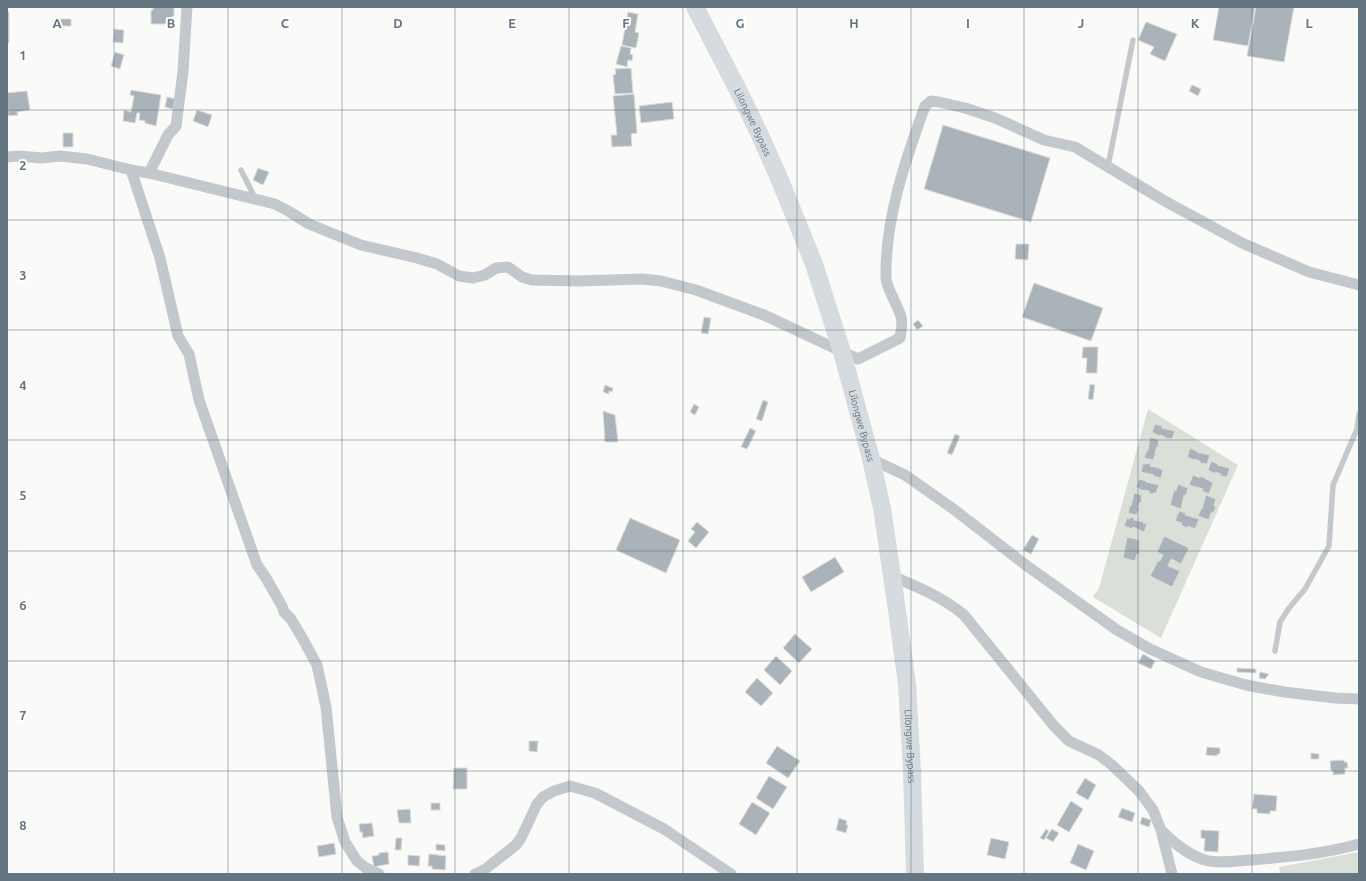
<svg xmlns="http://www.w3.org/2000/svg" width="1366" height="881" font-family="Ubuntu,sans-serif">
	<rect width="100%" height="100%" fill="#fafaf8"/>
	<!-- green -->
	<g fill="#dadfd7">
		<polygon points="1148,409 1238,465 1161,638 1093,597 1099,588"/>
		<polygon points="1359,852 1359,874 1280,874 1279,867"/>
	</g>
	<!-- building -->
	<g fill="#aab3b9" stroke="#dcdcda">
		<polygon points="153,7 174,7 174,16 172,16 172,24 151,24 151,10 153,10"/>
		<polygon points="1219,7 1255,7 1248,46 1213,40"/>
		<polygon points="1256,7 1294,7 1284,62 1247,56"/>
		<rect x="7" y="12" width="2" height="31"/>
		<polygon points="628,12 638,14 635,32 639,33 636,48 622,45"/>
		<rect x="54" y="19" width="17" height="7"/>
		<polygon points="1146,22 1177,34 1165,61 1150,54 1154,47 1138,40"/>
		<polygon points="114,29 124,30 123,43 113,42"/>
		<polygon points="621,46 631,48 630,54 633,55 632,61 628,60 627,67 616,64"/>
		<polygon points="115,52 124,55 120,69 111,66"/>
		<polygon points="631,68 633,93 615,94 613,75 616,74 615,69"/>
		<polygon points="1192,85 1201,89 1198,96 1189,91"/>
		<polygon points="131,90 161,95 156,126 145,123 145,121 139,120 140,113 137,113 135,123 123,121 124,110 131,112 134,96 130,95"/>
		<polygon points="27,91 30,110 17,112 18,115 8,116 7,93"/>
		<polygon points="634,94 637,133 631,134 632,146 612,147 611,135 617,135 613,96"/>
		<polygon points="167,97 175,99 173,109 165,107"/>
		<polygon points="672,102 674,119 641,123 639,106"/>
		<polygon points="197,110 212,115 208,127 193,121"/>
		<polygon points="943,125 1050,158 1031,222 924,189"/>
		<rect x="63" y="133" width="10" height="14"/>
		<polygon points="258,168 269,172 263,185 253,180"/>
		<polygon points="1016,244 1029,244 1028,260 1015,259"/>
		<polygon points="1034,283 1103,308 1091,341 1022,317"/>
		<polygon points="704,317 711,318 708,334 701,333"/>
		<polygon points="918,320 923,326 917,330 913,324"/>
		<polygon points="1083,347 1098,347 1097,373 1086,373 1087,358 1082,358"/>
		<polygon points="1090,384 1095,385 1093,400 1088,399"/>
		<polygon points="605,385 613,388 612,392 609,391 609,394 603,392"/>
		<polygon points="763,400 768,402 762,421 756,419"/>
		<polygon points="694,404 699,407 695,415 690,412"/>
		<polygon points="603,411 615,415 618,442 605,442"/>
		<polygon points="1155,424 1162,426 1162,428 1175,431 1172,439 1165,438 1165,437 1160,435 1159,436 1152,432"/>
		<polygon points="750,428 756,431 747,449 741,447"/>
		<polygon points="955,434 960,436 952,455 947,453"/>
		<polygon points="1150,437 1159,440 1158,443 1159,443 1158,447 1157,447 1155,453 1156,453 1153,460 1144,458 1147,450 1148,451"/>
		<polygon points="1190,448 1197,451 1197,452 1210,455 1207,464 1200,463 1200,461 1195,459 1194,460 1187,457"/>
		<polygon points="1211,461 1218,464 1217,465 1230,468 1227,477 1220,476 1221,474 1215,472 1215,474 1208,470"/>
		<polygon points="1147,463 1151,464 1150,466 1160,468 1160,469 1163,470 1161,478 1153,476 1154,475 1141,472 1143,464 1146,464"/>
		<polygon points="1193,475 1200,478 1201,476 1213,483 1209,494 1202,491 1203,489 1189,485"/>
		<polygon points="1139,479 1146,481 1146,482 1159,485 1156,493 1153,493 1153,494 1149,493 1149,491 1144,490 1143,491 1136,487"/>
		<polygon points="1178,484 1188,488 1186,495 1184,495 1181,509 1170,505 1174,490 1176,491"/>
		<polygon points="1134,493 1142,495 1141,498 1142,498 1141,503 1140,502 1138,508 1140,508 1136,515 1128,513 1130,505 1131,506"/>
		<polygon points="1206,495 1216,499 1214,506 1216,507 1213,513 1211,513 1209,520 1198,516 1201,509 1202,509"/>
		<polygon points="1179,511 1186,513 1185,515 1199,519 1195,529 1188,526 1187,528 1181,525 1182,523 1175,521"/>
		<polygon points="1130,517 1134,518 1134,520 1144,522 1143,523 1147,524 1144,532 1133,527 1132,529 1124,526 1127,518 1130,519"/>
		<polygon points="630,518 680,540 666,573 616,550"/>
		<polygon points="697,522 709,532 696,548 688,541 695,532 691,529"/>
		<polygon points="1032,535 1039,539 1031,554 1023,550"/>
		<polygon points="1164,536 1189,548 1181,564 1171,559 1168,566 1180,571 1172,587 1150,576 1158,561 1160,561 1163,555 1157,552"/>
		<polygon points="1127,537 1140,540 1139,547 1140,547 1139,555 1137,554 1135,561 1123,558"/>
		<polygon points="835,557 844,572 811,592 802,577"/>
		<polygon points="795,634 812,649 799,663 783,648"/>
		<polygon points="1143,654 1155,661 1151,669 1138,663"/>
		<polygon points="776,656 792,671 780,685 764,670"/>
		<polygon points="1237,668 1256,669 1256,673 1237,672"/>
		<polygon points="1260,672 1269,674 1265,679 1259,678"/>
		<polygon points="757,678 773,693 761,706 745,692"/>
		<polygon points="529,741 538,741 537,752 529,751"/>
		<polygon points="777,746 800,761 788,778 766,763"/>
		<polygon points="1207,747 1220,748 1220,754 1217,754 1217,756 1206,755"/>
		<polygon points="1311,753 1319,754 1319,759 1311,759"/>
		<polygon points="1344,760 1344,762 1347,762 1348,768 1345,768 1345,774 1333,775 1333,771 1331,771 1330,761"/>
		<polygon points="454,768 467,768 467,789 453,789"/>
		<polygon points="769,776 787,787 773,809 756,798"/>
		<polygon points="1085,778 1096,785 1088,800 1076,793"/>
		<polygon points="1254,794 1277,796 1276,811 1270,811 1270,814 1257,813 1257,809 1252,809"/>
		<polygon points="1071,801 1083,809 1069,832 1057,825"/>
		<polygon points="752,802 770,813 756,835 739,824"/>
		<rect x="431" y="803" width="9" height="7"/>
		<polygon points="1122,808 1135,813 1132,822 1118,817"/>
		<polygon points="410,809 411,823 399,823 397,810"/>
		<polygon points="1142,817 1151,820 1149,827 1140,824"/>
		<polygon points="839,818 847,821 846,825 848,825 846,833 836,830"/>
		<polygon points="372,823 374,836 363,838 362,832 360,832 359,824"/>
		<polygon points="1046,829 1049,831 1044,840 1040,838"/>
		<polygon points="1052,829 1059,833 1053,842 1046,838"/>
		<polygon points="1201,830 1219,831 1218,852 1204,851 1205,839 1201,838"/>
		<polygon points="396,838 402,838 401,850 395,850"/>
		<polygon points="991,838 1009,842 1005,859 987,855"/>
		<polygon points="334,843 336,854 319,857 317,846"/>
		<polygon points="436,844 445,845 445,851 436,850"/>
		<polygon points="1078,844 1094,851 1086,870 1070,863"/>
		<polygon points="388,852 389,864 374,867 372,856 379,855 379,853"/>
		<polygon points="429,854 446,856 445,870 432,869 432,866 428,866"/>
		<polygon points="408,855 420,856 419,866 408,865"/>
	</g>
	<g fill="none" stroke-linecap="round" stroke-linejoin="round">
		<!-- lane -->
		<g stroke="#c3c8cc" stroke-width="5.5">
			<polyline points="1108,166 1133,40"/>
			<polyline points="241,170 255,198"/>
			<polyline points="1275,651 1280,622 1289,608 1305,589 1329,546 1333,485 1357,429 1359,414"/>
		</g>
		<!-- street -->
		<g stroke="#c3c8cc" stroke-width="11">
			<path d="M7,157L19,156L42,158L60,156L87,159L131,170L149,173L275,204L290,212L309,224L361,245L417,258L437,264L459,276L473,278L485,275L496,268L508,267L522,277L532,280L579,281L642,279L661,281L696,290L764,315L858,359L900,338C901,332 903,323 901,317C898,305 887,290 886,278C885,219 905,161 925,106L931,101L939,102L965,108L995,118L1044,140L1075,147L1163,200L1242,243L1309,272L1359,285"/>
			<polyline points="131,170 160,258 178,336 189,354 199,400 257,565 266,578 282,606 284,612 291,619 304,641 317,665 326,707 337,817 345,842 357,861 366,868 379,874"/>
			<polyline points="149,173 168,135 176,126 183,72 187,7"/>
			<polyline points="871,459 905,475 952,508 1027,566 1117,630 1150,649 1201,672 1246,685 1284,692 1335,698 1359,699"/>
			<path d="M892,576C918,587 942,597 964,615L1054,726L1069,741L1099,755L1112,765L1139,791L1153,810L1161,830L1172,874"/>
			<path d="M1163,832C1175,844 1188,855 1205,860C1220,864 1236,861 1251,860C1288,857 1323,854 1359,844"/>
			<polyline points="475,874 484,870 516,845 521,838 537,804 543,797 554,791 570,786 595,793 664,829 731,874"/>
		</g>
		<!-- primary -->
		<path stroke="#d6dbdf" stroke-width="18" id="s1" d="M695,7L738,90L759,133L779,178L814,264L842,352L871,459L882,508L897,610L907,685L912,771L915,874"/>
	</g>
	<!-- grid -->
	<path fill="none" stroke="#657683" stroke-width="1" stroke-opacity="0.55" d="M114,7V874M228,7V874M342,7V874M455,7V874M569,7V874M683,7V874M797,7V874M911,7V874M1024,7V874M1138,7V874M1252,7V874M7,110H1359M7,220H1359M7,330H1359M7,440H1359M7,551H1359M7,661H1359M7,771H1359"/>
	<g text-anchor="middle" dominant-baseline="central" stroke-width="4" stroke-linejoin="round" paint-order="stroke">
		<!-- street labels -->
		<g font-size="10" fill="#657683" stroke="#fff">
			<text stroke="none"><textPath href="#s1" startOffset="129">Lilongwe Bypass</textPath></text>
			<text stroke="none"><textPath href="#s1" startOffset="452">Lilongwe Bypass</textPath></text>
			<text stroke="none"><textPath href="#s1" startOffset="777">Lilongwe Bypass</textPath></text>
		</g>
	</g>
	<g font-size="13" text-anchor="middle" font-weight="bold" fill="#657683" stroke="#fff" stroke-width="4" stroke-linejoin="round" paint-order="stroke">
		<text x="57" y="28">A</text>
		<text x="171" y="28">B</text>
		<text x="285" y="28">C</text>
		<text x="398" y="28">D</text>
		<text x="512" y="28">E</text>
		<text x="626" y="28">F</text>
		<text x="740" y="28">G</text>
		<text x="854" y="28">H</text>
		<text x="968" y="28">I</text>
		<text x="1081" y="28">J</text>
		<text x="1195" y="28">K</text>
		<text x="1309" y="28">L</text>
		<text x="23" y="60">1</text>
		<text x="23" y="170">2</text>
		<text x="23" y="280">3</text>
		<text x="23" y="390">4</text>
		<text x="23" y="500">5</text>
		<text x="23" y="610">6</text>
		<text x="23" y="720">7</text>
		<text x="23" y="830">8</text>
	</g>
	<!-- border -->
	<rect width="1366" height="881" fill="none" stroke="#657683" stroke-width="16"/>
</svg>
